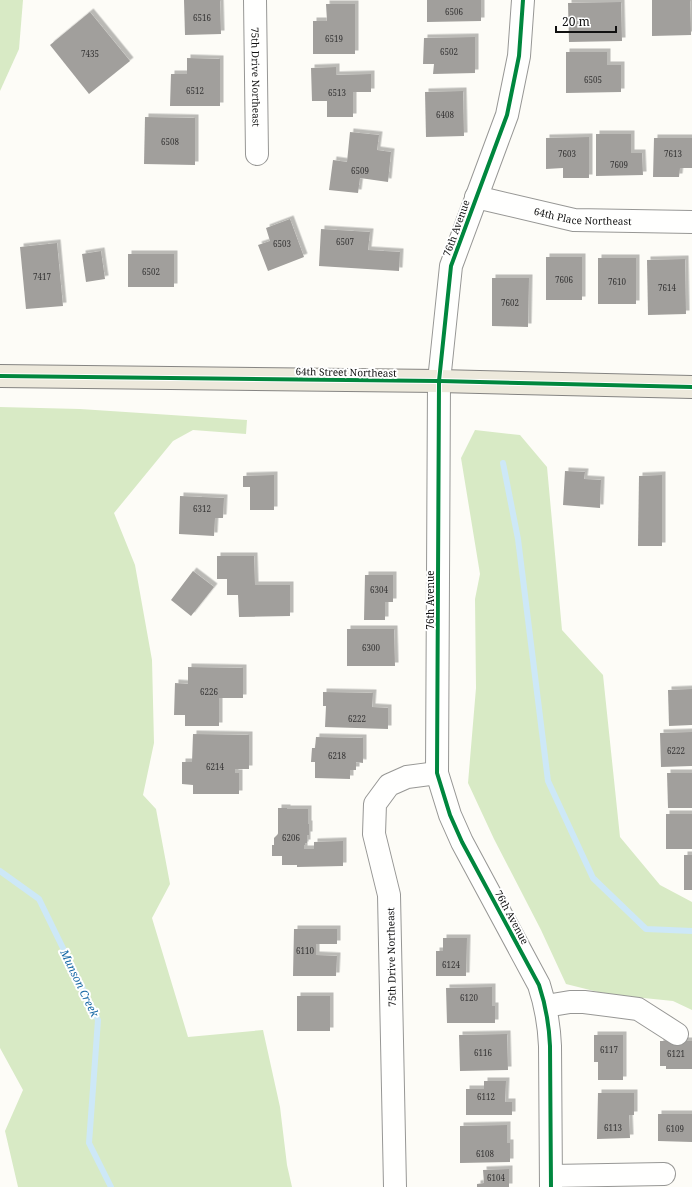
<svg xmlns="http://www.w3.org/2000/svg" width="692" height="1187" font-family="'Noto Serif',serif">
	<defs>
		<filter id="shadow"><feDropShadow dx="3.5" dy="-3.5" stdDeviation="0" flood-color="#0004"/></filter>
	</defs>
	<rect width="100%" height="100%" fill="#fdfcf7"/>
	<!-- forest -->
	<g fill="#d8eac5">
		<polygon points="0,0 23,0 19,49 0,91"/>
		<polygon points="0,407 80,409 247,420 246,434 193,430 173,441 114,513 135,565 152,660 154,743 143,795 156,809 170,884 152,918 188,1037 263,1030 280,1107 287,1165 292,1187 18,1187 5,1131 23,1090 0,1048"/>
		<polygon points="475,430 520,435 547,467 562,630 603,675 620,837 660,885 692,902 692,1010 673,1001 624,996 598,992 566,984 541,930 494,839 468,783 476,688 475,599 480,574 461,458"/>
	</g>
	<g fill="none" stroke-linecap="round" stroke-linejoin="round">
		<!-- stream -->
		<g stroke="#cde8f7" stroke-width="6">
			<polyline points="503,463 518,539 548,781 593,878 646,929 692,931"/>
			<polyline points="0,871 39,899 98,1020 89,1143 111,1187"/>
		</g>
	</g>
	<!-- building -->
	<g fill="#a19f9c" filter="url(#shadow)">
		<polygon points="184,0 220,0 221,34 185,35"/>
		<polygon points="427,0 481,0 481,21 427,22"/>
		<polygon points="652,0 690,0 691,35 652,36"/>
		<polygon points="621,2 622,41 569,42 568,3"/>
		<polygon points="326,4 355,4 355,54 313,54 313,21 327,21"/>
		<polygon points="90,12 130,61 89,94 50,45"/>
		<polygon points="475,37 475,73 433,74 434,64 423,64 424,38"/>
		<polygon points="566,52 607,52 607,65 621,65 621,92 566,93"/>
		<polygon points="187,58 220,59 220,106 170,106 171,74 187,74"/>
		<polygon points="336,67 336,75 371,74 371,92 353,92 353,117 327,117 327,101 312,101 311,68"/>
		<polygon points="463,91 464,136 426,137 425,92"/>
		<polygon points="145,117 195,118 195,165 144,164"/>
		<polygon points="350,132 379,135 377,150 391,152 388,182 360,178 358,193 329,190 333,160 347,162"/>
		<polygon points="596,134 631,134 631,153 642,153 643,175 596,176"/>
		<polygon points="589,137 589,178 563,178 563,168 546,169 546,138"/>
		<polygon points="654,138 692,138 692,168 680,168 679,177 653,177"/>
		<polygon points="290,219 304,257 268,271 258,245 270,241 266,228"/>
		<polygon points="321,229 370,232 368,250 400,252 399,271 319,266"/>
		<polygon points="57,243 63,306 26,309 20,247"/>
		<polygon points="101,251 105,279 86,282 82,254"/>
		<rect x="128" y="254" width="46" height="33"/>
		<rect x="546" y="257" width="36" height="43"/>
		<rect x="598" y="258" width="38" height="46"/>
		<polygon points="685,259 686,314 648,315 647,260"/>
		<polygon points="492,278 529,278 528,327 492,326"/>
		<polygon points="565,471 585,472 584,479 601,480 600,508 563,505"/>
		<polygon points="274,475 274,510 250,510 250,487 243,487 243,476"/>
		<polygon points="662,475 662,546 638,546 639,476"/>
		<polygon points="180,496 224,498 223,518 215,518 214,536 179,534"/>
		<polygon points="217,556 254,556 255,585 290,585 290,616 239,617 238,595 227,595 227,579 217,579"/>
		<polygon points="193,571 214,587 191,616 171,600"/>
		<polygon points="365,575 393,575 393,602 385,602 385,620 364,620"/>
		<polygon points="347,629 394,629 395,666 347,666"/>
		<polygon points="188,667 243,668 243,698 219,698 219,726 185,726 185,715 174,715 175,683 188,684"/>
		<polygon points="692,689 692,725 669,726 668,690"/>
		<polygon points="323,692 373,693 372,707 388,708 388,729 325,727 326,706 323,706"/>
		<polygon points="692,732 692,766 661,767 660,733"/>
		<polygon points="193,734 249,735 249,769 235,769 235,773 239,773 239,794 193,794 193,785 182,784 182,762 192,762"/>
		<polygon points="316,737 363,738 363,763 356,762 356,770 350,770 350,779 315,778 315,762 311,762 312,748 315,748"/>
		<polygon points="667,773 692,773 692,808 668,808"/>
		<polygon points="278,808 287,808 287,809 308,809 308,824 309,824 309,835 307,835 307,843 305,843 305,845 304,845 304,849 314,849 314,842 343,841 343,866 297,867 297,865 282,865 282,856 272,856 272,845 274,845 274,838 278,834"/>
		<rect x="666" y="814" width="26" height="35"/>
		<rect x="684" y="855" width="8" height="35"/>
		<polygon points="294,929 337,929 337,944 316,944 316,955 337,956 336,976 293,976"/>
		<polygon points="443,938 467,938 466,976 436,976 436,951 443,951"/>
		<polygon points="492,987 492,1006 495,1006 495,1023 447,1023 446,988"/>
		<rect x="297" y="996" width="33" height="35"/>
		<polygon points="507,1034 508,1070 460,1071 459,1035"/>
		<polygon points="594,1035 623,1035 623,1080 598,1080 598,1062 594,1062"/>
		<polygon points="660,1041 692,1041 692,1069 666,1069 666,1066 660,1066"/>
		<polygon points="484,1081 506,1081 505,1102 512,1102 512,1115 466,1115 466,1089 484,1089"/>
		<polygon points="598,1093 634,1093 634,1115 629,1115 630,1138 597,1139"/>
		<polygon points="658,1114 692,1114 692,1142 658,1141"/>
		<polygon points="507,1125 507,1143 510,1143 510,1162 460,1163 460,1126"/>
		<polygon points="509,1169 509,1187 477,1187 477,1184 484,1183 483,1170"/>
	</g>
	<g fill="none" stroke-linecap="round" stroke-linejoin="round">
		<defs>
			<g id="minor">
				<path id="s1" d="M255,0L257,154"/>
				<path d="M523,0L519,56L507,115L451,266L439,381L437,773L450,815L462,842L539,985C546,1006 549,1023 550,1046L551,1187"/>
				<path id="s2" d="M476,197L574,220L692,222"/>
				<polyline points="546,1006 570,1002 584,1002 638,1009 677,1034"/>
				<polyline points="551,1176 664,1174"/>
				<polyline points="395,1187 389,895 374,834 375,804 389,785 407,777 437,773"/>
			</g>
			<polyline id="major" points="0,376 439,381 692,387"/>
		</defs>
		<!-- minor casing -->
		<use href="#minor" stroke="#979795" stroke-width="24"/>
		<!-- major casing -->
		<use href="#major" stroke="#858482" stroke-width="24"/>
		<!-- minor -->
		<use href="#minor" stroke="#fffffe" stroke-width="22"/>
		<!-- major -->
		<use href="#major" stroke="#ede9dc" stroke-width="22"/>
		<defs>
			<g id="cycleway">
				<path d="M523,0L519,56L507,115L451,266L439,381L437,773L450,815L462,842L539,985C546,1006 549,1023 550,1046L551,1187"/>
				<polyline points="0,376 439,381 692,387"/>
			</g>
		</defs>
		<!-- cycleway casing -->
		<use href="#cycleway" stroke="#fff" stroke-width="6"/>
		<!-- cycleway -->
		<use href="#cycleway" stroke="#00873e" stroke-width="4"/>
	</g>
	<g text-anchor="middle" dominant-baseline="central" stroke-width="4" stroke-linejoin="round" paint-order="stroke">
		<!-- number labels -->
		<g font-size="8" fill="#353434">
			<text x="454" y="11">6506</text>
			<text x="202" y="17">6516</text>
			<text x="334" y="38">6519</text>
			<text x="449" y="51">6502</text>
			<text x="90" y="53">7435</text>
			<text x="593" y="79">6505</text>
			<text x="195" y="90">6512</text>
			<text x="337" y="92">6513</text>
			<text x="445" y="114">6408</text>
			<text x="170" y="141">6508</text>
			<text x="567" y="153">7603</text>
			<text x="673" y="153">7613</text>
			<text x="619" y="164">7609</text>
			<text x="360" y="170">6509</text>
			<text x="345" y="241">6507</text>
			<text x="282" y="243">6503</text>
			<text x="151" y="271">6502</text>
			<text x="42" y="276">7417</text>
			<text x="564" y="279">7606</text>
			<text x="617" y="281">7610</text>
			<text x="667" y="287">7614</text>
			<text x="510" y="302">7602</text>
			<text x="202" y="508">6312</text>
			<text x="379" y="589">6304</text>
			<text x="371" y="647">6300</text>
			<text x="209" y="691">6226</text>
			<text x="357" y="718">6222</text>
			<text x="676" y="750">6222</text>
			<text x="337" y="755">6218</text>
			<text x="215" y="766">6214</text>
			<text x="291" y="837">6206</text>
			<text x="305" y="950">6110</text>
			<text x="451" y="964">6124</text>
			<text x="469" y="997">6120</text>
			<text x="609" y="1049">6117</text>
			<text x="483" y="1052">6116</text>
			<text x="676" y="1053">6121</text>
			<text x="486" y="1096">6112</text>
			<text x="613" y="1127">6113</text>
			<text x="675" y="1128">6109</text>
			<text x="485" y="1153">6108</text>
			<text x="496" y="1177">6104</text>
		</g>
		<!-- street labels -->
		<g font-size="10" fill="#111" stroke="#fff">
			<text stroke="none"><textPath href="#s1" startOffset="77">75th Drive Northeast</textPath></text>
			<text stroke="none"><textPath href="#s2" startOffset="109">64th Place Northeast</textPath></text>
			<text transform="translate(456 228) rotate(-70)">76th Avenue</text>
			<text transform="translate(346 372) rotate(1)">64th Street Northeast</text>
			<text transform="translate(430 600) rotate(-90)">76th Avenue</text>
			<text transform="translate(512 917) rotate(62)">76th Avenue</text>
			<text transform="translate(391 957) rotate(-91)">75th Drive Northeast</text>
		</g>
		<!-- water labels -->
		<g font-size="11" font-style="italic" fill="#1768a6" stroke="#fff">
			<text transform="translate(80 983) rotate(64)">Munson Creek</text>
		</g>
	</g>
	<!-- scale -->
	<path d="M556 26v6h60v-6" fill="none" stroke="#111111" stroke-width="2"/>
	<text x="562" y="26" font-size="12" fill="#111111" stroke="#ffffff" stroke-width="3" paint-order="stroke">20 m</text>
</svg>
